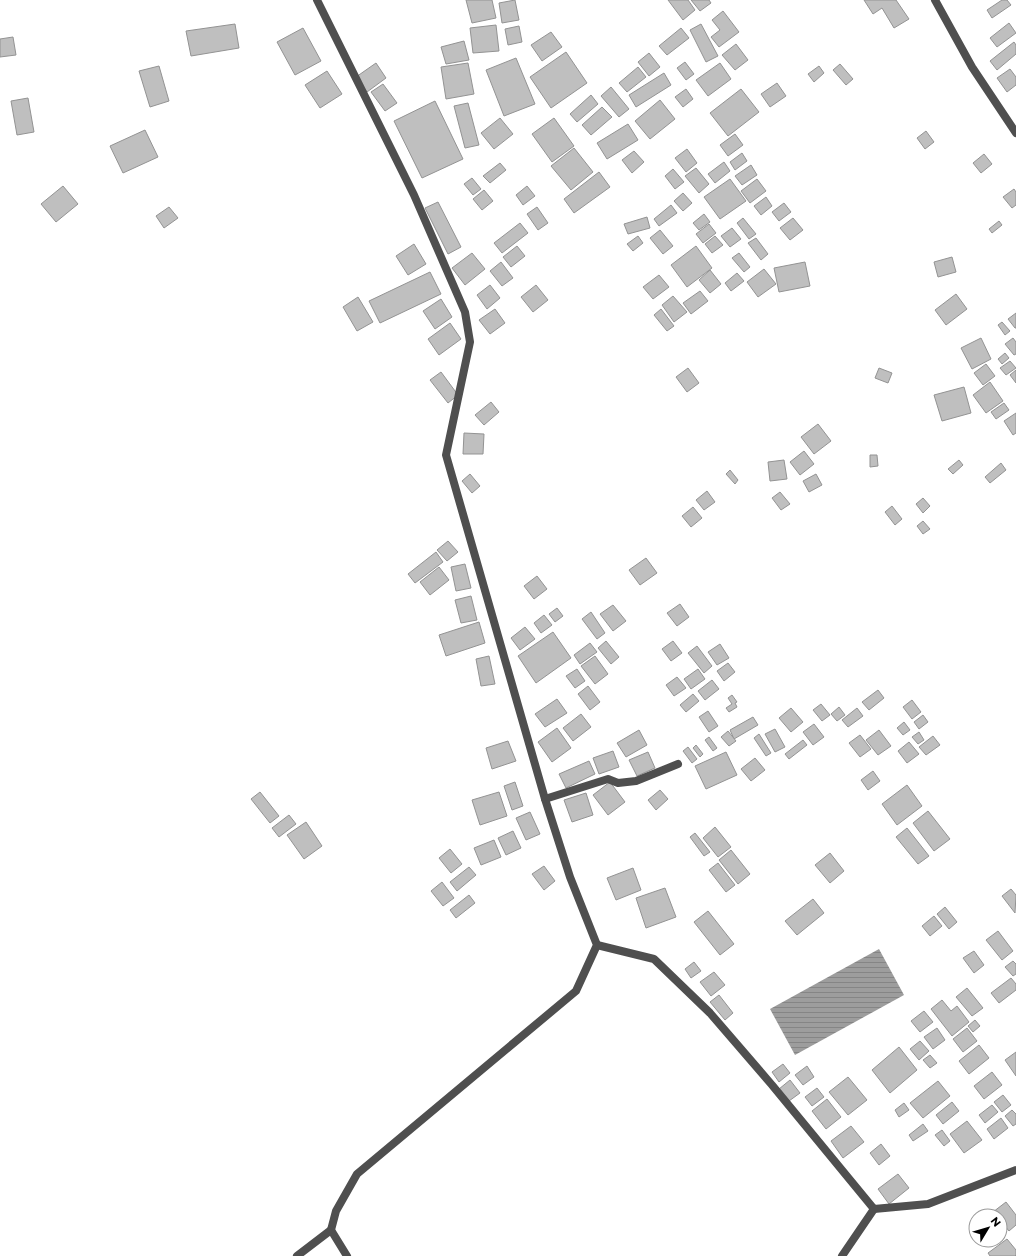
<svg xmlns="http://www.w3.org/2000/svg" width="1016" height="1256" font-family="Montserrat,sans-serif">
	<defs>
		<pattern id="water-rules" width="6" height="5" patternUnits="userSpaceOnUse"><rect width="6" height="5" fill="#9d9d9d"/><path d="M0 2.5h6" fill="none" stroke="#858585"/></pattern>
	</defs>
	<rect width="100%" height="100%" fill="#fff"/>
	<!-- water -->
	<polygon fill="url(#water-rules)" points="879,949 904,995 795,1055 770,1009"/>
	<!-- building -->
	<g fill="#bfbfbf" stroke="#939393">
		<polygon points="466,0 492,0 496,18 472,23"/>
		<polygon points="515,0 519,20 502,23 499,3"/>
		<polygon points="668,0 688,0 695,10 683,20"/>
		<polygon points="691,0 709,0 711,3 700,11"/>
		<polygon points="864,0 896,0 909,19 894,28 882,8 873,14"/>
		<polygon points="1002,0 1007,0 1011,5 992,18 987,10"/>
		<polygon points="723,11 739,32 719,47 711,37 720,30 712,20"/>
		<polygon points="1009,23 1016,33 997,47 990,38"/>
		<polygon points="235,24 239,48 191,56 186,31"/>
		<polygon points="701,24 718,56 706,62 690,30"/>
		<polygon points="496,25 499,51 473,53 470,28"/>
		<polygon points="519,26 522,42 508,45 505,29"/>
		<polygon points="303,28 321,61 295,75 277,42"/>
		<polygon points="681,28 689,38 667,55 659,46"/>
		<polygon points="551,32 562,47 542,61 531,45"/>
		<polygon points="13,37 16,55 0,57 0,39"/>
		<polygon points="464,41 469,60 446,64 441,47"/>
		<polygon points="1014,42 1016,45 1016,54 997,70 990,61"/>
		<polygon points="736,44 748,60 735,70 722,55"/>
		<polygon points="566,52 587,83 551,108 530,77"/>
		<polygon points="649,53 660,67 649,76 638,62"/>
		<polygon points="516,58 535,104 504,116 486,70"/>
		<polygon points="685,62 694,74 686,80 677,68"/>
		<polygon points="376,63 386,78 367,92 356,77"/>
		<polygon points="468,63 474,94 446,99 441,67"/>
		<polygon points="720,63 731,79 708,96 696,80"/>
		<polygon points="840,64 853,79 846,85 833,70"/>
		<polygon points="159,66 169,101 150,107 139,71"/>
		<polygon points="819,66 824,73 814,82 808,74"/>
		<polygon points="638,67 646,77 627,92 619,83"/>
		<polygon points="1010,69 1016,77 1016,85 1007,92 997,78"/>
		<polygon points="327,71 342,94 320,108 305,85"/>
		<polygon points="664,73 671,85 636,107 629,95"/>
		<polygon points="777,83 786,96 770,107 761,94"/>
		<polygon points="383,84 397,103 385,111 371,92"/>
		<polygon points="611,87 629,109 619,117 601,96"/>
		<polygon points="686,89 693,99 683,107 675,97"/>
		<polygon points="741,89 759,112 728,136 710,113"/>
		<polygon points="591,95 598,104 577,122 570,114"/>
		<polygon points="28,98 34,132 17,135 11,101"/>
		<polygon points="660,100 675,119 650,139 635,121"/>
		<polygon points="435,101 463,159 422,178 394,121"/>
		<polygon points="468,103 479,145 465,148 454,106"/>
		<polygon points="602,107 612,117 591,135 582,125"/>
		<polygon points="500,118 513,134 494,149 481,133"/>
		<polygon points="554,118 574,146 552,162 532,134"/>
		<polygon points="628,124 638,140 607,159 597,143"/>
		<polygon points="145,130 158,157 123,173 110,146"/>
		<polygon points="926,131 934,142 925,149 917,138"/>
		<polygon points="735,134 743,145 728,156 720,145"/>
		<polygon points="574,148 593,172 571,190 551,166"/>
		<polygon points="687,149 697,163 686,172 675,158"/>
		<polygon points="634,151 644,162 632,173 622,160"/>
		<polygon points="742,153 747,161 735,170 730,162"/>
		<polygon points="984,154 992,164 981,173 973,163"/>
		<polygon points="724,162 730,171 715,183 708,174"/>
		<polygon points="500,163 506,170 490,183 483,176"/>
		<polygon points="751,165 757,175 742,185 735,176"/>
		<polygon points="696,168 709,184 699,193 685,176"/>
		<polygon points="673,169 684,182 675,189 665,176"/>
		<polygon points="599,172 610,187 574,213 564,199"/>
		<polygon points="472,178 481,189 473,195 464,184"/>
		<polygon points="730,179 746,201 720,219 704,197"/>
		<polygon points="757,179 766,191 750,203 741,191"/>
		<polygon points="63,186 78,204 56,222 41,204"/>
		<polygon points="527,186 535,196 523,205 516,195"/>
		<polygon points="1014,189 1016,192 1016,205 1012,208 1003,197"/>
		<polygon points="484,190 493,201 482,210 473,199"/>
		<polygon points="683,193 692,203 683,211 674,201"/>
		<polygon points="766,197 772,206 761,215 754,206"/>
		<polygon points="438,202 461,247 448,254 425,208"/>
		<polygon points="784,203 791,212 779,221 772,212"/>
		<polygon points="671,205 677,213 659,226 654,219"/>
		<polygon points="169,207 178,218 164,228 156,216"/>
		<polygon points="537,207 548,223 538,230 527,214"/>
		<polygon points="704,214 710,222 699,230 693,223"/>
		<polygon points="647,217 650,228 628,234 624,224"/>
		<polygon points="743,218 756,234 749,239 737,223"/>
		<polygon points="793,218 803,230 790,240 780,228"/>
		<polygon points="999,221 1002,225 992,233 989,229"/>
		<polygon points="520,223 528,233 502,253 494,243"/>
		<polygon points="709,224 716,233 703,243 696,234"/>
		<polygon points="732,228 741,239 730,247 721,236"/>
		<polygon points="660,230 673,246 663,254 650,238"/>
		<polygon points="638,236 643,243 633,251 627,244"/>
		<polygon points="715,236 723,245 712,253 705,244"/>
		<polygon points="756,238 768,254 761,260 748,243"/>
		<polygon points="414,244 426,264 408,275 396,256"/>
		<polygon points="517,246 525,256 511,267 503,257"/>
		<polygon points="696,246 712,268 687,287 671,265"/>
		<polygon points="472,253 485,269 465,285 452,268"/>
		<polygon points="739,253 750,267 744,272 732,258"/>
		<polygon points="952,257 956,272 938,277 934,262"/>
		<polygon points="501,262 513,278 502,286 490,271"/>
		<polygon points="805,262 810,286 779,292 774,268"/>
		<polygon points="764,269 776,284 758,297 747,282"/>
		<polygon points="710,270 721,284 710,293 699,280"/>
		<polygon points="430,272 441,294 380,323 369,301"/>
		<polygon points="737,273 744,281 731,291 725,283"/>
		<polygon points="659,275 669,287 653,299 643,287"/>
		<polygon points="490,285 500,298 487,309 477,295"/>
		<polygon points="536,285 548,300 533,312 521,297"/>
		<polygon points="700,291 708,301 691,314 683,303"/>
		<polygon points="956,294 967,309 946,325 935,310"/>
		<polygon points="673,296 687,312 674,322 662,305"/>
		<polygon points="358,297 373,322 357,331 343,307"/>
		<polygon points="441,299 452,317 435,329 423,311"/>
		<polygon points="495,309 505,323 490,334 479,320"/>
		<polygon points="661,309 674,326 667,331 654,315"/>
		<polygon points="1016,313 1016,328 1015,328 1008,319"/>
		<polygon points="1002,322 1010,331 1005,335 998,325"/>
		<polygon points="450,323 461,339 439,355 428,339"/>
		<polygon points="981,338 991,359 972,369 961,348"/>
		<polygon points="1013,338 1016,342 1016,354 1014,355 1005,344"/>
		<polygon points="1005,353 1009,358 1002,364 998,359"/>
		<polygon points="1010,361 1016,368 1006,375 1000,368"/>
		<polygon points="986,364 995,376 983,385 974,373"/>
		<polygon points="688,368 699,383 687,392 676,377"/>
		<polygon points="879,368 892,373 888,383 875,378"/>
		<polygon points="1016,370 1016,383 1010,375"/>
		<polygon points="441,372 458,395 448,403 430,380"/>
		<polygon points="990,382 1003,401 986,413 973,395"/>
		<polygon points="964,387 971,413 942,421 934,395"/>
		<polygon points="491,402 499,412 484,425 475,415"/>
		<polygon points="1004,403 1009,410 996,419 991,412"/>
		<polygon points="1016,413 1016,433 1013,435 1004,421"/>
		<polygon points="818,424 831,441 814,454 801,437"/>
		<polygon points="464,433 484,434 483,454 463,454"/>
		<polygon points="804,451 814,464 800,475 790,462"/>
		<polygon points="870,455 877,455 878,466 870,467"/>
		<polygon points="784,460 787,479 770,481 768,462"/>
		<polygon points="959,460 963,465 953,474 948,469"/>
		<polygon points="1001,463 1006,470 990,483 985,477"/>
		<polygon points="730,470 738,480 735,484 726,474"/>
		<polygon points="470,474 480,486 472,493 462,481"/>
		<polygon points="816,474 822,485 809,492 803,481"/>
		<polygon points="707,491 715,502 704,510 696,500"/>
		<polygon points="780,492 790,504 781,510 772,498"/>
		<polygon points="923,498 930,506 923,513 916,504"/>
		<polygon points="892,506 902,519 895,525 885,512"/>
		<polygon points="693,507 702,518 691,527 682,516"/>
		<polygon points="923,521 930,529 923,534 917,526"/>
		<polygon points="448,541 458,552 447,561 437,550"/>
		<polygon points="436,552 443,562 415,583 408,574"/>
		<polygon points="646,558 657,573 640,585 629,570"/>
		<polygon points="465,564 471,588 456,591 451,567"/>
		<polygon points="439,567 449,580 430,595 420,582"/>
		<polygon points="537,576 547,589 534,599 524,586"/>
		<polygon points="471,596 477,620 461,623 455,600"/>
		<polygon points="680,604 689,617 677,626 667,613"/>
		<polygon points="613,605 626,621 613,631 600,614"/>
		<polygon points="557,608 563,616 555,622 549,614"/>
		<polygon points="591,612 605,633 597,639 582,619"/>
		<polygon points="544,615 552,625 541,633 534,623"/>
		<polygon points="479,622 485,643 446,656 439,635"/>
		<polygon points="525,627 535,639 520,650 511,638"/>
		<polygon points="553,632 571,658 536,683 518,656"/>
		<polygon points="606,641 619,657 611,664 598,648"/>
		<polygon points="673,641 682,653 671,661 662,649"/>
		<polygon points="590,643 597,652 580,664 574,655"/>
		<polygon points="720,644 729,658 717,665 708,652"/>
		<polygon points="697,646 712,666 704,673 688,653"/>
		<polygon points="489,656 495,684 481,686 476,659"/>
		<polygon points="595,656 608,674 595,684 581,666"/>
		<polygon points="728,663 735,672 724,681 717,671"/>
		<polygon points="577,669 585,681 575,688 566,676"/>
		<polygon points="698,669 705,679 691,689 684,679"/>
		<polygon points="677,677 686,688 674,696 666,685"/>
		<polygon points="712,680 719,689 705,700 698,691"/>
		<polygon points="588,686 600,702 590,710 578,694"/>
		<polygon points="878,690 884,698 869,710 862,702"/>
		<polygon points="693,694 699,701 686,712 680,705"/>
		<polygon points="732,695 737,702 735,703 737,707 729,712 726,708 732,704 728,698"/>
		<polygon points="557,699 567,713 545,727 535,714"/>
		<polygon points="912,700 921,712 912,719 903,707"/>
		<polygon points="821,704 830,715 822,721 813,710"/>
		<polygon points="839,707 845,715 837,721 831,714"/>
		<polygon points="791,708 803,722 791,732 779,718"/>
		<polygon points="857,708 863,716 848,727 842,720"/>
		<polygon points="708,711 718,726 709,732 699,717"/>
		<polygon points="581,714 591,727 573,741 563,728"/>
		<polygon points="923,715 928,722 919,729 914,722"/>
		<polygon points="753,717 758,725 734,739 730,730"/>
		<polygon points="904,722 910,730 903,735 897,728"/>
		<polygon points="814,724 824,737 813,745 803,732"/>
		<polygon points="557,728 571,748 552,762 538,742"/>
		<polygon points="775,729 785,747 775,752 765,734"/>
		<polygon points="639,730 647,745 626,757 617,743"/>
		<polygon points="879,730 891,746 878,755 866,740"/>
		<polygon points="728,731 736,741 729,746 721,737"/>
		<polygon points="919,732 924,740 918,744 912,737"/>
		<polygon points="759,734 771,753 766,756 754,738"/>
		<polygon points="860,735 871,749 860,757 849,743"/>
		<polygon points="933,736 940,745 926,755 919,747"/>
		<polygon points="709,737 717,748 713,751 705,740"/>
		<polygon points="803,740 807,745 789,759 785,754"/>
		<polygon points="508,741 516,761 492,769 486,748"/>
		<polygon points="909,742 919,754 907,763 898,751"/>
		<polygon points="696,745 703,754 700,757 693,748"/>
		<polygon points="688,747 697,759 692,763 683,751"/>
		<polygon points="613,751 619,767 599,774 593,758"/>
		<polygon points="648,752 655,768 637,776 629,760"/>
		<polygon points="726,752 737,775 706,789 695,766"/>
		<polygon points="755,758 765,770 751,781 741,769"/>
		<polygon points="589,761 595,774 566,788 559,774"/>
		<polygon points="873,771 880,781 868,790 861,780"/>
		<polygon points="515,782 523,806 512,810 504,786"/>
		<polygon points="610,782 625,802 608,815 593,795"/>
		<polygon points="907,785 922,806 897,825 882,804"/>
		<polygon points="660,790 668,799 656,810 648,800"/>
		<polygon points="260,792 279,816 270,823 251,799"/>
		<polygon points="499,792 507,816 480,825 472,800"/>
		<polygon points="586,793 593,815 572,822 564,800"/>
		<polygon points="928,811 950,839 934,851 913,823"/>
		<polygon points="530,812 540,834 526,840 516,818"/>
		<polygon points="289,815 296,824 279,837 272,828"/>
		<polygon points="306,822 322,846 304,859 287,835"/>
		<polygon points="715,827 731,847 718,857 703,838"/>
		<polygon points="907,828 929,856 918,864 896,837"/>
		<polygon points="513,831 521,848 506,855 498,838"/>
		<polygon points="695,833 710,852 704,856 690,837"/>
		<polygon points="494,840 501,857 481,865 474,848"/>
		<polygon points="450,849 462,864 451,873 439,858"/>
		<polygon points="731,850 750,874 738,884 719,860"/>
		<polygon points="830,853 844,871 830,883 815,865"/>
		<polygon points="718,863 735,885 726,892 709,870"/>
		<polygon points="544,866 555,881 544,890 532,874"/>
		<polygon points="469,867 476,875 457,891 450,882"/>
		<polygon points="633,868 641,890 616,900 607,878"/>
		<polygon points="442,882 454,898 443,906 431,891"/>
		<polygon points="665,888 676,917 646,928 636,898"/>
		<polygon points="1011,889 1016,895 1015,913 1002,896"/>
		<polygon points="469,895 475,903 456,918 450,910"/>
		<polygon points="813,899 824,913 797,935 785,921"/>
		<polygon points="945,907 957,922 949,929 937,914"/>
		<polygon points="708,911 734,944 720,955 694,922"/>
		<polygon points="934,916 942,926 930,936 922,926"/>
		<polygon points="998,931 1013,951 1002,960 986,940"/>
		<polygon points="974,951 984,965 974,973 963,958"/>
		<polygon points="1013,961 1016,964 1016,974 1013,976 1005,967"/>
		<polygon points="694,962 701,971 691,978 685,969"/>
		<polygon points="714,972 725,985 711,996 700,982"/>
		<polygon points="1011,978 1016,984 1016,990 999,1003 991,993"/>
		<polygon points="967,988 983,1008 972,1016 956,997"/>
		<polygon points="719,995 733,1013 725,1020 710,1002"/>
		<polygon points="942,1000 951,1011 957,1006 969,1022 952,1036 931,1009"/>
		<polygon points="924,1011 933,1022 920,1032 911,1021"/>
		<polygon points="975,1020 980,1026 973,1032 968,1026"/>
		<polygon points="937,1028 945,1040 933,1049 924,1037"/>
		<polygon points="967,1028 977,1041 963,1052 953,1039"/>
		<polygon points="920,1041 929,1051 919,1060 910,1049"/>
		<polygon points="979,1045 989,1058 969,1074 959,1061"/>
		<polygon points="899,1047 917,1070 890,1093 872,1070"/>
		<polygon points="1016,1052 1016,1076 1005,1060"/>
		<polygon points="930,1055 937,1063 930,1068 923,1060"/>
		<polygon points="783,1064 790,1073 779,1082 772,1072"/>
		<polygon points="807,1066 814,1077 803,1085 795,1075"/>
		<polygon points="992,1072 1002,1085 984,1099 974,1086"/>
		<polygon points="848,1077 867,1100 848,1115 829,1092"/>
		<polygon points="790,1080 800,1093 789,1101 779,1089"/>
		<polygon points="938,1081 950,1096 923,1118 910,1103"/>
		<polygon points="817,1088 824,1097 812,1106 805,1097"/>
		<polygon points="1003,1095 1011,1105 1002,1112 994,1102"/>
		<polygon points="827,1099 841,1117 826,1129 812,1111"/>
		<polygon points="952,1102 959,1111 943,1124 936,1115"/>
		<polygon points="904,1103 909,1110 899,1117 895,1110"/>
		<polygon points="992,1105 998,1112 985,1123 979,1115"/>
		<polygon points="1012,1110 1016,1114 1016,1124 1013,1126 1005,1116"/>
		<polygon points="1001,1118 1008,1128 994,1139 987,1129"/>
		<polygon points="967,1121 982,1140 964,1153 950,1134"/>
		<polygon points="923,1124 928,1131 913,1141 909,1135"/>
		<polygon points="851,1126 864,1142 843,1158 831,1141"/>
		<polygon points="942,1130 950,1141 944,1146 935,1135"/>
		<polygon points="881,1144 890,1156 879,1165 870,1153"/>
		<polygon points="898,1174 909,1188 889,1204 878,1189"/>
		<polygon points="1006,1202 1016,1215 1016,1225 1009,1231 1000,1220 1000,1216 997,1216 993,1212"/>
		<polygon points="1007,1239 1016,1250 1016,1255 1015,1256 990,1256 988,1253"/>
	</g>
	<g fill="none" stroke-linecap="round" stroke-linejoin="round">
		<!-- street -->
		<g stroke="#4f4f4f" stroke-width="8">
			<polyline points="317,0 414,195 465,312 470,342 446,455 545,799 570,877 597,945 576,991 357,1174 336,1211 331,1230 347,1256"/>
			<polyline points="935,0 972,67 1016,133"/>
			<polyline points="545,799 608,779 618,783 636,781 678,764"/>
			<polyline points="597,945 654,959 710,1013 772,1085 874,1209 928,1204 1016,1170"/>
			<polyline points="297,1256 331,1230"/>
			<polyline points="842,1256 874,1209"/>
		</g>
	</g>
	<!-- north arrow -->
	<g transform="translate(988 1228) rotate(52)"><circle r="19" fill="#ffffff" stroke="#999999"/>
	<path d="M0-3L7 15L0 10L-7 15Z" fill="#000000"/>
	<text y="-6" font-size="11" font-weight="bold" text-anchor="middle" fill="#000000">N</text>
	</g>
</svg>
